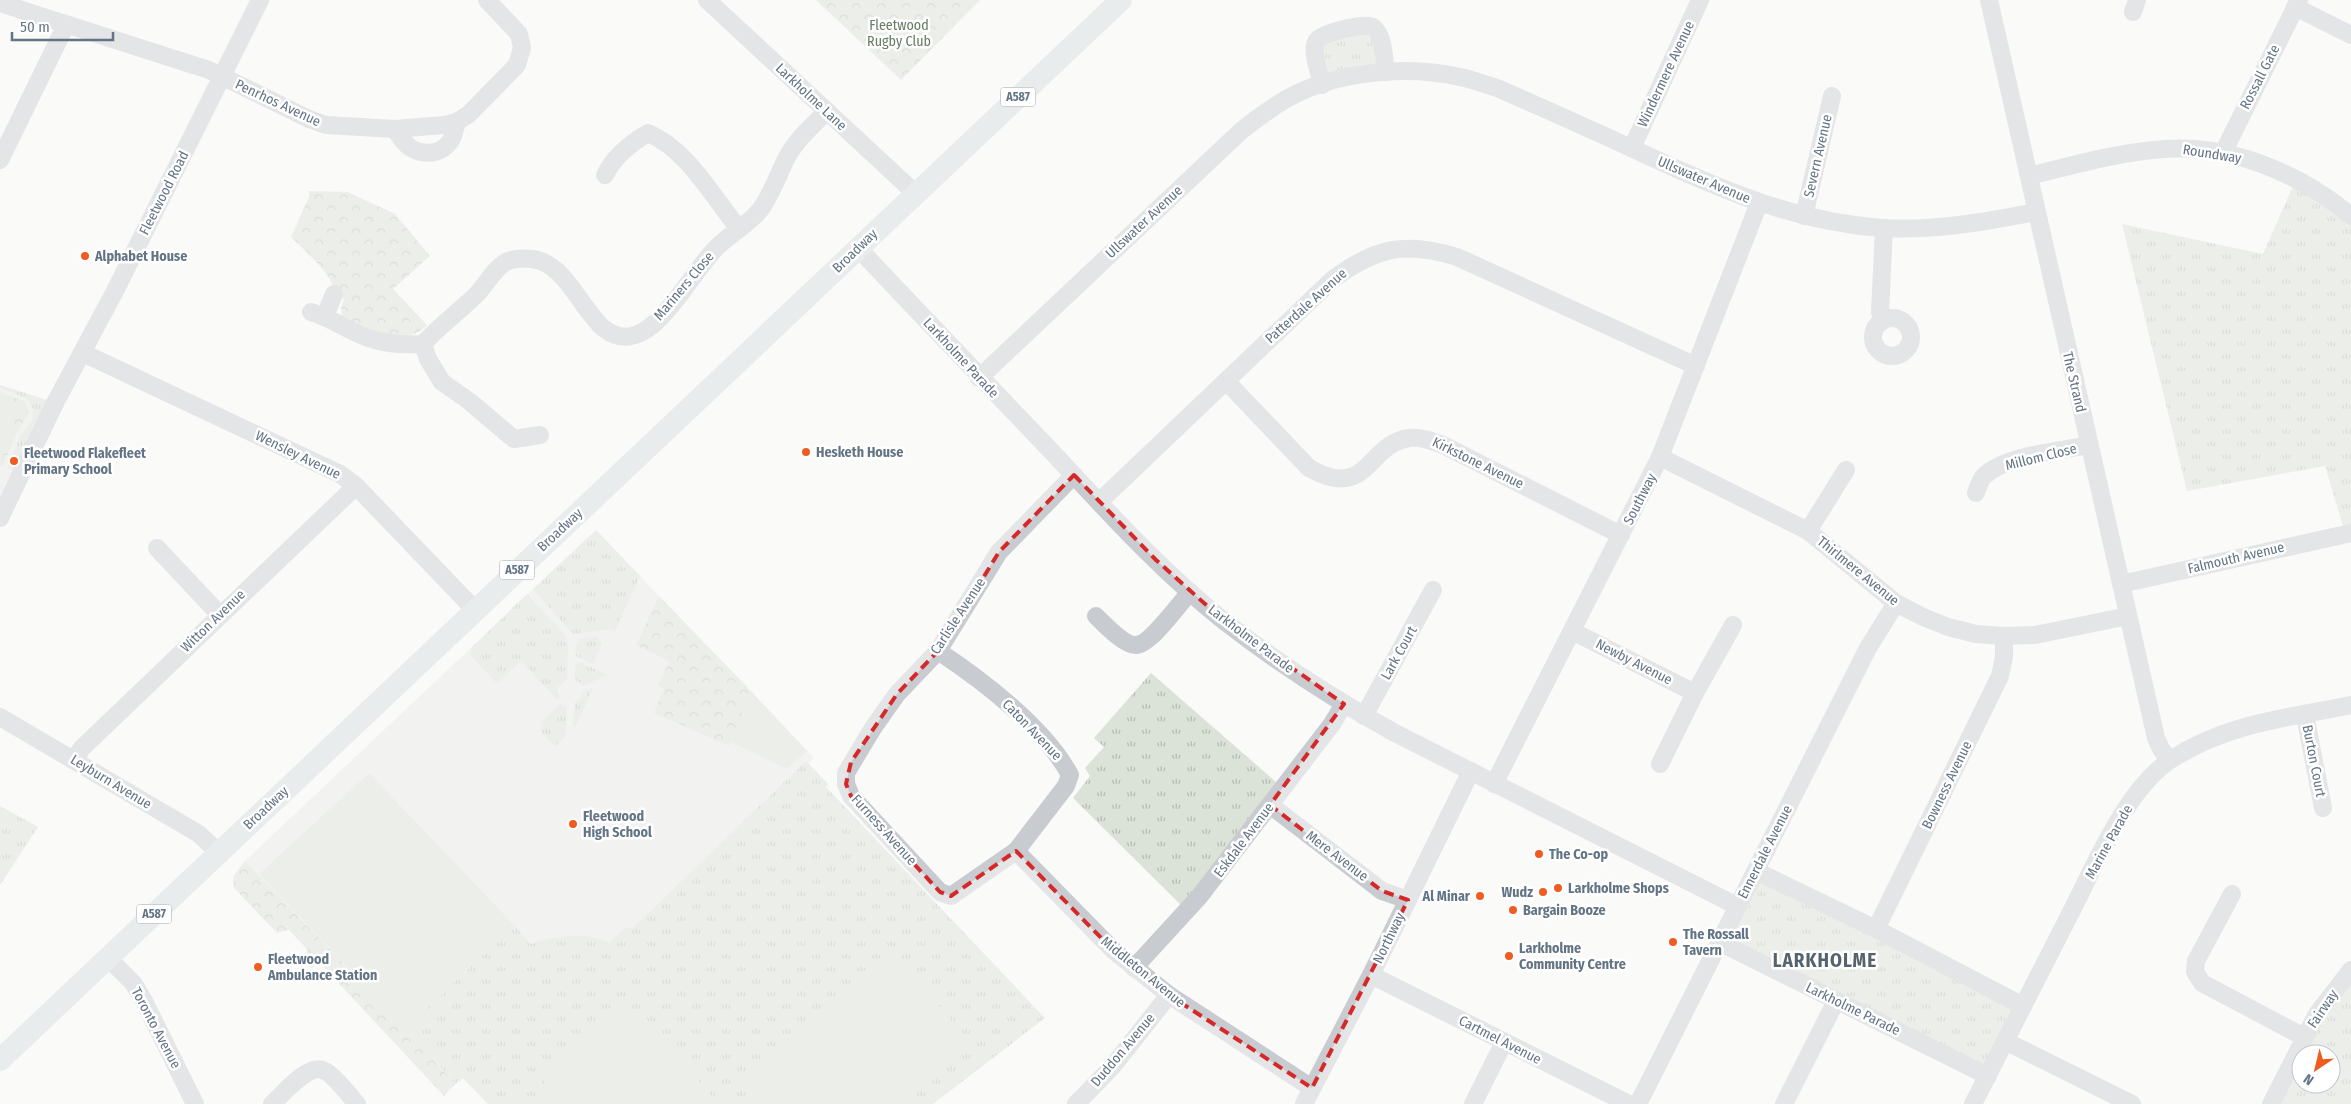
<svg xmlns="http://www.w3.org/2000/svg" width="2351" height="1104" font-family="'Fira Sans Condensed',sans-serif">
	<defs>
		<pattern id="grass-tufts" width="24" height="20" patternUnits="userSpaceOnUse" patternTransform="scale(1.25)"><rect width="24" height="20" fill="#dbe2d8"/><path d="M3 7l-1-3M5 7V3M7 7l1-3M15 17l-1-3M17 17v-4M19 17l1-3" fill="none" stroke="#b5bcb5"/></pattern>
		<pattern id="forest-crowns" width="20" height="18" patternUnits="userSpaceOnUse" patternTransform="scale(1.25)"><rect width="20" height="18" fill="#dbe2d8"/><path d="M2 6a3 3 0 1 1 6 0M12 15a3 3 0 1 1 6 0" fill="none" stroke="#b5bcb5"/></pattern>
	</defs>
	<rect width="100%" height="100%" fill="#fafaf8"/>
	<!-- built -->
	<g fill="#e8e9e9">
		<polygon points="0,385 55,403 0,518"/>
		<polygon points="596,530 814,758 808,763 828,784 826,787 933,902 488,1104 463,1078 455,1084 406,1028 245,861"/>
	</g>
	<!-- grass -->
	<g fill="url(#grass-tufts)" fill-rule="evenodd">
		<polygon points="1367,25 1386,72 1322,85 1316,41"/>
		<polygon points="2296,179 2351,216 2351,533 2345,533 2325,466 2187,491 2122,224 2263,254"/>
		<polygon points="0,385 50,401 13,470 7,468 20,436 32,421 33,408 26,398 0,388"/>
		<polygon points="596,530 640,576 615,631 609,629 573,634 533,589"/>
		<polygon points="527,594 566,636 568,645 567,680 558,687 557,693 560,698 557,700 521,661 497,684 471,656 471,648"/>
		<polygon points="597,636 602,644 593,664 576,656 575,646 582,638"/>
		<polygon points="580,662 608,675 582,686 580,683 575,680 575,666"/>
		<polygon points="1151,673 1283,788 1187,911 1073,798 1090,776 1085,768 1104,747 1094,738"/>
		<polygon points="593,688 576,726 573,727 575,702 580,699 582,691"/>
		<polygon points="560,704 567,707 565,737 555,747 540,730 543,726 540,723"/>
		<path d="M805,762L808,763L828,784L826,787L1045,1018L933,1104H488L463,1078L455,1084L406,1028L514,925L531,944C556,936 585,931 609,943L624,929L634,927Z"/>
		<polygon points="0,806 38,827 0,885"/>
		<polygon points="1756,871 2023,1006 1988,1076 1719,942"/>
		<path d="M2351,970V1104H2271ZM2301,1054H2331V1084H2301Z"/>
	</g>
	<!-- forest -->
	<g fill="url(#forest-crowns)">
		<polygon points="816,0 980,0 901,80"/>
		<path d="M309,191L348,192L395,214L430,256L393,289L427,325C407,348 371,329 347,320L342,316L341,308L344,300L341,295L336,292C328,270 307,253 291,237L309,197Z"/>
		<polygon points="0,393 24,401 29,413 16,434 3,466 0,466"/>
		<polygon points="659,596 751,691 729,746 654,713 664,689 658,686 669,661 636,645"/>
		<polygon points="245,861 406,1028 455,1084 444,1096 318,961 310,968 300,958 308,950 289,930 277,933 234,888 233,877"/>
	</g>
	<!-- garden -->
	<g fill="#dbe2d8">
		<polygon points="0,399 20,406 0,463"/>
		<polygon points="751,691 807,751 787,769 730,742"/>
		<polygon points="369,773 514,925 406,1028 259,874"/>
		<polygon points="896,955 970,1043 897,1104 771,1104 749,1078"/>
		<polygon points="622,997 719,1104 564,1104 537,1074"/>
	</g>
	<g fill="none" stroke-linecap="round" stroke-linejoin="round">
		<!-- minor -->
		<g stroke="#c8ccd0" stroke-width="18">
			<polyline points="707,0 915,193"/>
			<polyline points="1989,0 2156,738 2161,749 2169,760"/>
			<polyline points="0,3 209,70 309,119 326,125 395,129 444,125 457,122 469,114 517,65 522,48 519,34 487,0"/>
			<polyline points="2295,7 2351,35"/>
			<polyline points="2133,12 2137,0"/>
			<path d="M1322,85C1320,73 1311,53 1316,42C1319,33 1366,22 1373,27C1384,35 1384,60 1386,72"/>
			<path d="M395,129C398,133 400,138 404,142C416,156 441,157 451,140C454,135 455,128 457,122"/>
			<polyline points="1632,148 1700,0"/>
			<polyline points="2223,153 2299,0"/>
			<polyline points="0,160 66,25"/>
			<path d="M605,175C614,156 631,143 648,133C688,150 712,196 739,229"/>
			<path d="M2029,176C2074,165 2119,152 2165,149C2232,144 2300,174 2351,216"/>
			<polyline points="1804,216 1832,96"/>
			<path d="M858,248C923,317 989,386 1054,454C1108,512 1162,572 1224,621C1278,663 1335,700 1395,733L1737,906"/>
			<path d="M311,312C329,317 344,328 361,335C381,344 401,345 423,344C440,325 460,311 478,293C487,283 494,269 506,262C514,258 524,258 532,259C578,264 589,350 635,335C665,326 694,270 717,247C730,234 748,225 760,210C772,194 778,175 787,157C797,139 813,125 827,111"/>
			<polyline points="325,316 334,294"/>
			<circle cx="1892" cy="337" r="19"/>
			<polyline points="1883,321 1880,312 1884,228"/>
			<polyline points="423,344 428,359 442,382 469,401 514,439 540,435"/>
			<polyline points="83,353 340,474 356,486 475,610"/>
			<path d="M979,378L1241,131C1256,119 1271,108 1288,98C1338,71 1406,65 1460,77C1473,80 1485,84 1497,88C1546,109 1594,131 1642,153C1719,189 1796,222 1882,228C1934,231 1985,222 2036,212"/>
			<path d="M1226,381L1309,468C1368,502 1367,444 1409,438C1422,437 1432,441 1443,445L1621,535"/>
			<polyline points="1660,457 1808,531 1896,603 1923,617 1948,627 1976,634 2004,636 2035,635 2128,616"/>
			<path d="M1976,493C1978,487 1980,480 1984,476C2006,455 2060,451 2089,445"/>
			<path d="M1099,502L1332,280C1376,247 1405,241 1457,257L1696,366"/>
			<polyline points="0,518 55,403 115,291 260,0"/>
			<polyline points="1808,531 1846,470"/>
			<polyline points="157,548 219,614"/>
			<polyline points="2121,584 2351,533"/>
			<path d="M1096,616C1104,624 1125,646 1136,645C1150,645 1180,603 1190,592"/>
			<polyline points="1572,631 1695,693"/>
			<path d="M938,651C982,680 1045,728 1070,775L1066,786L1016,851L951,896L940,892L851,796L846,784V773L873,728L897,694L938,651L999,552L1074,475"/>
			<polyline points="2305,715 2323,808"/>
			<polyline points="1364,716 1433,590"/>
			<polyline points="0,717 199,834 218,852"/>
			<polyline points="74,760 82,748 356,486"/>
			<polyline points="1660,764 1695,693 1733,625"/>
			<polyline points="1494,784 1660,457 1759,203"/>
			<polyline points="1270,805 1382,891 1408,900"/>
			<polyline points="1016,851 1113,950 1169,995 1312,1088"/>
			<polyline points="1756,871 1876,929 2023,1006"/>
			<polyline points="2232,894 2196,961 2195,972 2202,983 2304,1037"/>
			<polyline points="1876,929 2000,676 2004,657 2004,636"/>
			<polyline points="1719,942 1988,1076"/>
			<polyline points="108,958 133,983 144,1001 195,1104"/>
			<polyline points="1134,968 1199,897 1332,724 1344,704"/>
			<polyline points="1371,975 1629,1104"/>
			<polyline points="2005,1041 2132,1104"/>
			<path d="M272,1104C284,1093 309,1062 325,1071C335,1076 349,1095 357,1104"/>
			<polyline points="1076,1104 1112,1067 1169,995"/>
			<polyline points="1304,1104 1371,975 1471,771"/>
			<polyline points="1473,1104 1504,1042"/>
			<polyline points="1638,1104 1868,648 1896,603"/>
			<polyline points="1784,1104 1836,1001"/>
			<path d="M1973,1104C2005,1041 2037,978 2069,916C2094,868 2126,788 2172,759C2228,723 2287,718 2351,705"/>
			<polyline points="2271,1104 2317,1014 2351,970"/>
		</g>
		<!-- major -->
		<polyline stroke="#d6dbdf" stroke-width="22" points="0,1060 1121,0"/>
	</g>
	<!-- marked area -->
	<path d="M0 0H2351V1104H0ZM1074,475L1156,560L1223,620L1344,704L1270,805L1382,891L1408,900L1312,1088L1169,995L1113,950L1016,851L951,896L940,892L851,796L846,784L851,762L897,694L938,651L999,552Z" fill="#fafaf8" fill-opacity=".55" fill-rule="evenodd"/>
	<path fill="none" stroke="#d62828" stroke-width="4" stroke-dasharray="10 6" stroke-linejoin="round" d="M1074,475L1156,560L1223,620L1344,704L1270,805L1382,891L1408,900L1312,1088L1169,995L1113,950L1016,851L951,896L940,892L851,796L846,784L851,762L897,694L938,651L999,552Z"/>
	<!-- markers -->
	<g fill="#f05b22" stroke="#fff" stroke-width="2">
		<circle cx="85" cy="256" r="5"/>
		<circle cx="806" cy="452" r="5"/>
		<circle cx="14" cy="461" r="5"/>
		<circle cx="573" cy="824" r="5"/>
		<circle cx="1539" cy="854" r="5"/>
		<circle cx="1558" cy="888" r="5"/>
		<circle cx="1543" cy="892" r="5"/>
		<circle cx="1480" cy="896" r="5"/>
		<circle cx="1513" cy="910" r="5"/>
		<circle cx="1673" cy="942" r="5"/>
		<circle cx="1509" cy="956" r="5"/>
		<circle cx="258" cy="967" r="5"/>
	</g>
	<g text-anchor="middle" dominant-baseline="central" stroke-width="5" stroke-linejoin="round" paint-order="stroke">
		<!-- shield labels -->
		<g fill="#fff" stroke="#929eaa" stroke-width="1">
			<rect x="1000.5" y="87.5" width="35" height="19" rx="4"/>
			<rect x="499.5" y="560.5" width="35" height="19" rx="4"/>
			<rect x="136.5" y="904.5" width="35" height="19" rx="4"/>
		</g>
		<g font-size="12" font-weight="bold" fill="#637485">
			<text x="1018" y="97">A587</text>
			<text x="517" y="570">A587</text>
			<text x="154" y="914">A587</text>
		</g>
		<!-- park labels -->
		<g font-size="14" fill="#667b62" stroke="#fff">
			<text x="899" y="25">Fleetwood<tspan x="899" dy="16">Rugby Club</tspan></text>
		</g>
		<!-- street labels -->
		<g font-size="14" fill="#637485" stroke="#fff">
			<text transform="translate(1666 74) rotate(-65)">Windermere Avenue</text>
			<text transform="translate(2260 77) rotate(-63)">Rossall Gate</text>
			<text transform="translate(811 97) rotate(43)">Larkholme Lane</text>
			<text transform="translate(278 103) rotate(25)">Penrhos Avenue</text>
			<text transform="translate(2212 154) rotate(9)">Roundway</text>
			<text transform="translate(1818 156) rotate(-77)">Severn Avenue</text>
			<text transform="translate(1704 180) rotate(23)">Ullswater Avenue</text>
			<text transform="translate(164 193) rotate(-63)">Fleetwood Road</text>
			<text transform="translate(1144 222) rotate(-43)">Ullswater Avenue</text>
			<text transform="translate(855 251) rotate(-44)">Broadway</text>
			<text transform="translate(684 286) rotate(-50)">Mariners Close</text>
			<text transform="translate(1306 306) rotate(-42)">Patterdale Avenue</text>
			<text transform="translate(961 358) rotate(47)">Larkholme Parade</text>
			<text transform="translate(2074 382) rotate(77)">The Strand</text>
			<text transform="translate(298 455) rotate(26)">Wensley Avenue</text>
			<text transform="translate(2041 457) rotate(-14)">Millom Close</text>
			<text transform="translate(1478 463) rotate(26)">Kirkstone Avenue</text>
			<text transform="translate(1640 499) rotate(-63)">Southway</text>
			<text transform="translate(560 530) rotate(-43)">Broadway</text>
			<text transform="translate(2236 558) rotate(-13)">Falmouth Avenue</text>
			<text transform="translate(1858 571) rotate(39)">Thirlmere Avenue</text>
			<text transform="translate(958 616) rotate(-57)">Carlisle Avenue</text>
			<text transform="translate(213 621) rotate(-44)">Witton Avenue</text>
			<text transform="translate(1251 639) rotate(37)">Larkholme Parade</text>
			<text transform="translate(1399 653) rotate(-61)">Lark Court</text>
			<text transform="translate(1634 662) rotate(27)">Newby Avenue</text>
			<text transform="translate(1032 730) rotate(46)">Caton Avenue</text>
			<text transform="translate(2314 761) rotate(79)">Burton Court</text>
			<text transform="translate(111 782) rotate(31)">Leyburn Avenue</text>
			<text transform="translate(1947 785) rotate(-64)">Bowness Avenue</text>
			<text transform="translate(266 808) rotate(-43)">Broadway</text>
			<text transform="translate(884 830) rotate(48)">Furness Avenue</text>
			<text transform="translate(1244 840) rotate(-53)">Eskdale Avenue</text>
			<text transform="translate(2109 842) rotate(-61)">Marine Parade</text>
			<text transform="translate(1765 852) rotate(-63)">Ennerdale Avenue</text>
			<text transform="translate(1337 856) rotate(37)">Mere Avenue</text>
			<text transform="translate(1389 938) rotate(-64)">Northway</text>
			<text transform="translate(1143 972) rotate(39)">Middleton Avenue</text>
			<text transform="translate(1853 1009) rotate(26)">Larkholme Parade</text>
			<text transform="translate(2323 1009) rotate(-56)">Fairway</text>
			<text transform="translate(156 1028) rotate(62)">Toronto Avenue</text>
			<text transform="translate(1500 1040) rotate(27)">Cartmel Avenue</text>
			<text transform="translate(1123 1050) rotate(-50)">Duddon Avenue</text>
		</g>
		<!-- poi labels -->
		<g font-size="14" font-weight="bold" fill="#637485" stroke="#fff" text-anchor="start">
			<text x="95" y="256">Alphabet House</text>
			<text x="816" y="452">Hesketh House</text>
			<text x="24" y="453">Fleetwood Flakefleet<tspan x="24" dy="16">Primary School</tspan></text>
			<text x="583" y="816">Fleetwood<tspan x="583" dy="16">High School</tspan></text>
			<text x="1549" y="854">The Co-op</text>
			<text x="1568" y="888">Larkholme Shops</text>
			<text x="1533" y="892" text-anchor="end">Wudz</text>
			<text x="1470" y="896" text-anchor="end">Al Minar</text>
			<text x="1523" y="910">Bargain Booze</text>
			<text x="1683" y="934">The Rossall<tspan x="1683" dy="16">Tavern</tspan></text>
			<text x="1519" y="948">Larkholme<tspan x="1519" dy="16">Community Centre</tspan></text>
			<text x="268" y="959">Fleetwood<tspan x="268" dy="16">Ambulance Station</tspan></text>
		</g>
		<!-- district labels -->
		<g font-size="19" font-weight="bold" letter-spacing="1" fill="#55636f" stroke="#fff">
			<text x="1825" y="960">LARKHOLME</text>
		</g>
	</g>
	<!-- north arrow -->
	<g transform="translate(2316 1069) rotate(215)"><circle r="24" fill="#ffffff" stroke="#c1c7ce"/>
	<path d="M0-4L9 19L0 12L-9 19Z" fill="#f05b22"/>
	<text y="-8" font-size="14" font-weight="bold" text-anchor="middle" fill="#637485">N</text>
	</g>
	<!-- scale -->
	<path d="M12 32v8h101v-8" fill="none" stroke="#637485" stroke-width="2.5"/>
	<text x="20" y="32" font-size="15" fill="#637485" stroke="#ffffff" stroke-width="4" paint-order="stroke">50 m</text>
</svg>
